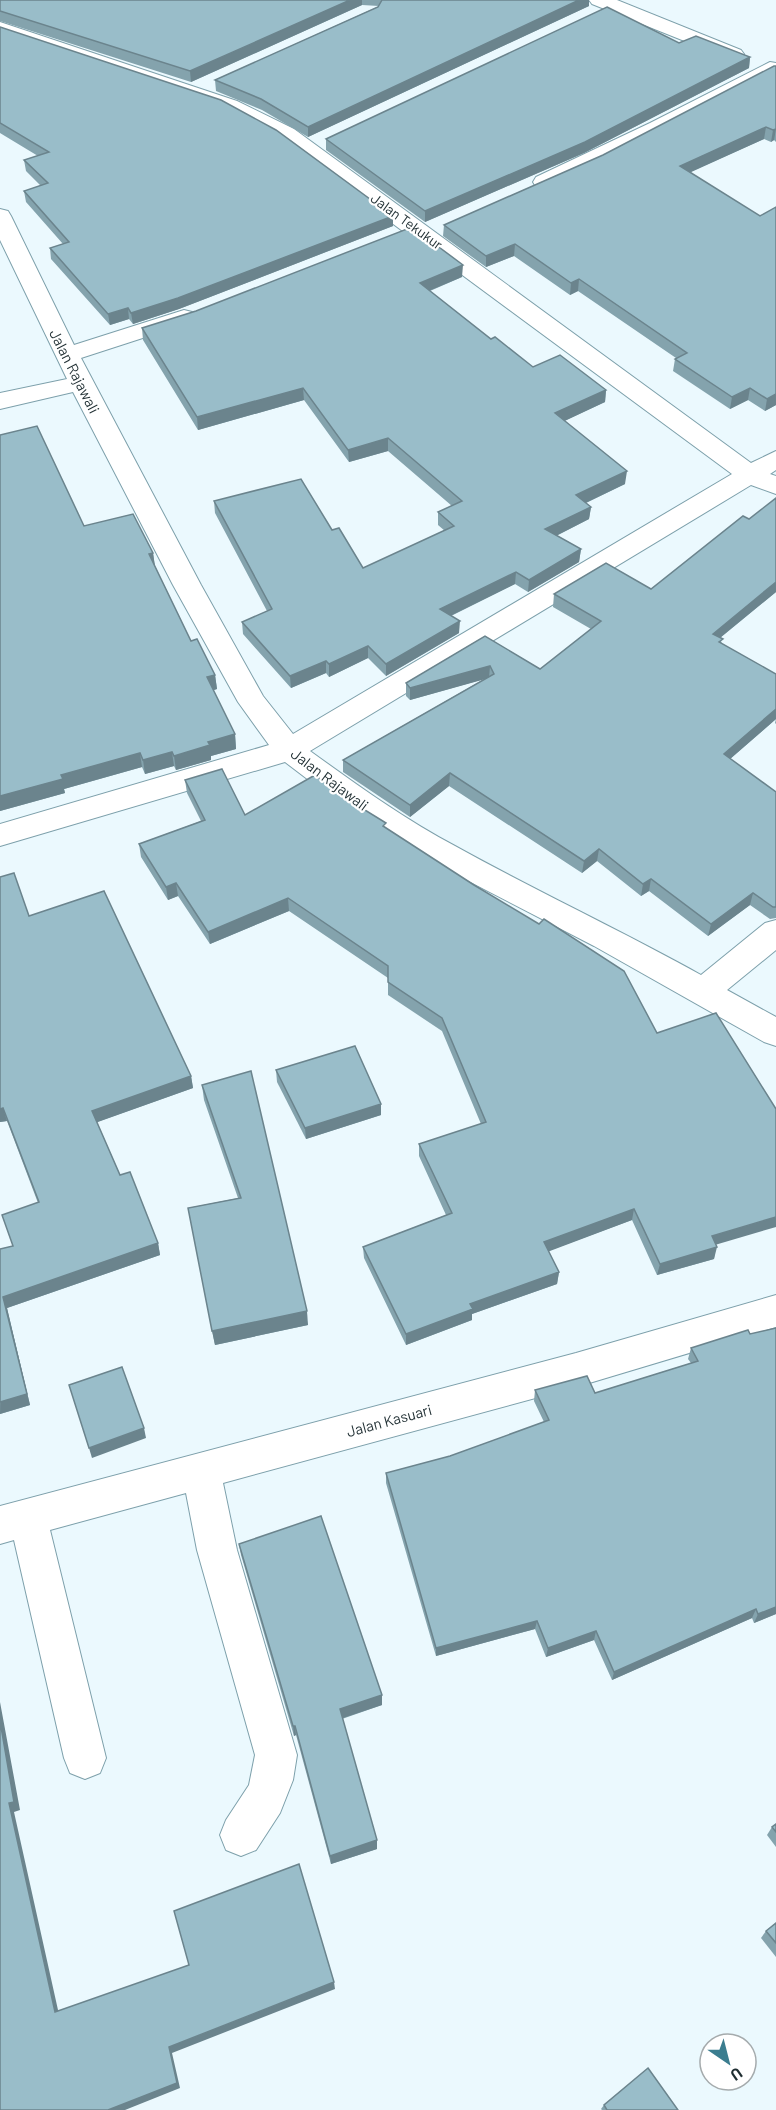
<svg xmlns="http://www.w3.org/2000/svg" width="776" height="2110" font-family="Barlow,sans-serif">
	<rect width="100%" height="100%" fill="#ebf9fe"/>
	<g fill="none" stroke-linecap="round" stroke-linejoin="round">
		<defs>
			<g id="street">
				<polygon points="589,0 617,0 741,50 744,54 741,58 727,58 592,4"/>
				<path d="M0,22L237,101L294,129L751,463L776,451V470L770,474L776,476V494L751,485L310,751C357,785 404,819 455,846C536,891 620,930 701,975L765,923L776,920V950L727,990L776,1017V1046L764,1042L594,946L432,862L344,807L285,762L0,846V824L269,745L238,702L173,585L73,392L0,409V393L67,379L0,240V209L8,211L11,216L74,345L184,310L192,312L196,317L192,322L81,358L201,585L263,696L293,734L732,474L278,139L223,109L0,35Z"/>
				<polygon points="770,62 776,63 776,73 666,133 552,187 544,189 536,187 533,182 536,177 650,123"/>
				<polygon points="776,1295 776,1327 576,1387 223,1483 237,1550 297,1755 293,1780 280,1813 256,1850 241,1856 226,1850 220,1835 226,1820 249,1785 255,1755 197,1550 186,1493 50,1530 106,1758 100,1773 85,1779 70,1773 64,1758 14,1540 0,1544 0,1506 576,1353"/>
			</g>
		</defs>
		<!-- street casing -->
		<use href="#street" stroke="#7da0ab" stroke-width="2"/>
		<!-- street -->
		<use href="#street" fill="#fff" fill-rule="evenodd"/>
	</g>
	<!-- wall -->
	<g fill="#84a3ad">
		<polygon points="0,0 589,0 589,6 308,137 262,110 216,91 215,80 379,6 362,5 191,82 0,21"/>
		<polygon points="0,27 393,216 393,226 179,309 133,324 129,319 110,325 51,259 50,248 63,244 26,202 24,191 41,186 26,171 24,160 38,156 0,133"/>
		<polygon points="679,43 750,57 749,68 584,153 425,222 326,150 326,139"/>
		<polygon points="776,66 776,142 774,140 771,142 764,139 690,172 776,405 765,411 748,400 730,409 673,371 675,359 676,358 578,291 570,295 514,256 486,267 443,236 444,225 603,155"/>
		<polygon points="462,277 430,291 491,339 533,367 606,390 605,402 564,421 625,484 586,503 591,507 589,519 556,536 581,549 579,562 528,592 515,584 451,616 459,633 386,676 368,658 329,677 326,673 291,688 243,634 242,622 267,611 215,513 214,501 332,530 363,568 445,531 438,525 438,512 452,506 388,451 349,462 304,400 198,430 143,340 142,328"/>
		<polygon points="0,435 84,526 153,553 155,566 191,641 215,675 217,689 213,690 235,734 236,749 211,756 211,760 176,770 174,766 145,774 142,767 64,789 65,793 0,811"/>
		<polygon points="651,589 776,592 720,638 722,644 776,674 776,724 775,723 776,719 730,759 776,792 776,918 770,919 750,905 708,936 649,891 641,896 597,861 582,873 449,786 410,817 343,772 343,760 484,679 410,700 406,696 406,683 485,636 540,669 591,629 553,607 554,594"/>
		<polygon points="185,780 245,815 386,828 716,1245 714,1259 657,1275 632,1220 548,1251 559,1272 557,1284 472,1314 472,1320 406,1345 364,1258 363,1247 446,1215 419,1156 419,1144 481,1124 442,1031 388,995 388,978 289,911 210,944 178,896 168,900 141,857 139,844 201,821 187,793"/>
		<polygon points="0,877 29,916 191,1076 193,1088 97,1122 120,1175 158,1243 160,1255 7,1308 30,1405 0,1414 0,1249 12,1246 38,1203 7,1121 0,1122"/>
		<polygon points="276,1070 381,1115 306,1139 277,1082"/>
		<polygon points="202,1085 308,1325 215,1345 188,1208 238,1198 204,1100"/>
		<polygon points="776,1328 776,1614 754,1623 752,1618 612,1680 594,1640 546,1657 535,1629 436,1656 386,1483 386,1473 450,1456 544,1422 534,1401 535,1390 595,1393 691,1363 688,1359 691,1348"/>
		<polygon points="239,1544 382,1695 382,1705 342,1719 377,1840 377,1849 331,1864 296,1735 294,1736 241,1555"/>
		<polygon points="776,1824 776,1847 767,1835 772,1827"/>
		<polygon points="776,1923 776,1957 761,1938 766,1931"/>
		<polygon points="604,2105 678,2110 602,2110 601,2109"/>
	</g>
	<!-- shaded-wall -->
	<g fill="#6b848d">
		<polygon points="350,0 362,0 362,5 191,82 190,71"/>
		<polygon points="579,0 589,0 589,6 308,137 308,127"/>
		<polygon points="750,57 749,68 584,153 425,222 425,211"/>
		<polygon points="766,127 764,139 678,178 680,166"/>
		<polygon points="776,129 774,140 771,142 773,130"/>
		<polygon points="393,216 393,226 179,309 133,324 131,313"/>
		<polygon points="515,244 514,256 486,267 486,256"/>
		<polygon points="463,265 462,277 419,295 420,283"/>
		<polygon points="579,279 578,291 570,295 571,283"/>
		<polygon points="128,308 129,319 110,325 108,314"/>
		<polygon points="303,388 304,400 198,430 197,417"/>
		<polygon points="750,388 748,400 730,409 732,397"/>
		<polygon points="606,390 605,402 554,426 555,413"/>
		<polygon points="776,394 776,405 765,411 767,399"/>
		<polygon points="388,438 388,451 349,462 348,450"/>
		<polygon points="627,471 625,484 575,508 576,495"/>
		<polygon points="591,507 589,519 544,542 545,529"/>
		<polygon points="581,549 579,562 528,592 529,580"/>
		<polygon points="153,553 155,567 149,554"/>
		<polygon points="516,572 515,584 440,621 440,609"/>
		<polygon points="776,582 776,592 710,646 713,634"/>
		<polygon points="460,621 459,633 386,676 386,664"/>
		<polygon points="368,646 368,658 329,677 329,664"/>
		<polygon points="326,661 326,673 291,688 290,676"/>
		<polygon points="490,666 489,678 410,700 410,688"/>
		<polygon points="215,675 217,689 208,692 207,677"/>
		<polygon points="776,709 776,719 722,766 724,754"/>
		<polygon points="235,734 236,749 211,756 211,760 176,770 174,756 208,742"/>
		<polygon points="172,752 174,766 145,774 143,760"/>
		<polygon points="140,753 142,767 64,789 65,793 0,811 0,796 61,775"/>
		<polygon points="450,773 449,786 410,817 410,805"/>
		<polygon points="599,849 597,861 582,873 584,861"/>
		<polygon points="651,879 649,891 641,896 643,884"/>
		<polygon points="176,883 178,896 168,900 166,887"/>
		<polygon points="753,893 750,905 708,936 711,924"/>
		<polygon points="288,898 289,911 210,944 208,932"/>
		<polygon points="191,1076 193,1088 95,1123 92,1111"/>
		<polygon points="381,1104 381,1115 306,1139 305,1128"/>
		<polygon points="3,1108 7,1121 0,1122 0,1109"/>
		<polygon points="634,1209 632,1220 542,1254 544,1242"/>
		<polygon points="776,1217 776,1227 708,1247 712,1236"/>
		<polygon points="158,1243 160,1255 7,1308 30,1405 0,1414 3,1297"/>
		<polygon points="717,1247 714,1259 657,1275 660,1264"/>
		<polygon points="559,1272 557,1284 472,1314 472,1320 406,1345 406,1334 470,1304"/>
		<polygon points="307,1311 308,1325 215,1345 212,1331"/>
		<polygon points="144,1428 146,1438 92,1458 89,1448"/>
		<polygon points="776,1607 776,1614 754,1623 758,1614"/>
		<polygon points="756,1609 752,1618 612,1680 614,1672"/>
		<polygon points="537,1621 535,1629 436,1656 436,1648"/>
		<polygon points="596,1631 594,1640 546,1657 548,1648"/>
		<polygon points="382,1695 382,1705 340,1719 340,1709"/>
		<polygon points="0,1702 20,1810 14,1812 60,2019 55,2012 9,1803 0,1721"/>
		<polygon points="293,1726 295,1726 296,1735 294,1736"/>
		<polygon points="377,1840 377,1849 331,1864 330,1856"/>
		<polygon points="334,1982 335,1989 172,2053 180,2088 125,2110 108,2110 169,2047"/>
	</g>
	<!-- building -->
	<g fill="#99bdc9" stroke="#6b848d" stroke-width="1.5">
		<polygon points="0,0 350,0 190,71 0,11"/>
		<polygon points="382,0 579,0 308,127 261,99 215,80 378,7"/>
		<polygon points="607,7 679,43 696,36 750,57 585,142 425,211 326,139"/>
		<polygon points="0,27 221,100 276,130 393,216 178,298 131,313 128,308 108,314 50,248 69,242 24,191 48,183 24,160 49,152 0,123"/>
		<polygon points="774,66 776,66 776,129 773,130 766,127 680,166 760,216 776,207 776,394 767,399 750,388 732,397 675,359 687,353 579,279 571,283 515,244 486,256 444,225 603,155"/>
		<polygon points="412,227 463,265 420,283 491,339 495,337 533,367 560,355 606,390 555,413 627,471 576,495 591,507 545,529 581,549 529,580 516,572 440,609 460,621 386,664 368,646 329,664 326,661 290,676 242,622 272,609 214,501 301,479 332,530 339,528 363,568 454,526 438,512 462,501 388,438 348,450 303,388 197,417 142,328 196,311"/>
		<polygon points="37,426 84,526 133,514 153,553 149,554 191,641 197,639 215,675 207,677 235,734 208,742 210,745 174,756 172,752 143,760 140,753 61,775 63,779 0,796 0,435"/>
		<polygon points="776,498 776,582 713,634 723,639 719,642 776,674 776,709 724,754 776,792 776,907 773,907 753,893 711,924 651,879 643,884 599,849 584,861 450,773 410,805 343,760 494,674 490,666 410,688 406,683 485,636 540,669 601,621 554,594 606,563 651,589 743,516 749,519"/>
		<polygon points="222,769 245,815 315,775 342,796 386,823 383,826 474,885 539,924 544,919 624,971 657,1033 716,1013 776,1109 776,1217 712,1236 717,1247 660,1264 634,1209 544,1242 559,1272 470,1304 473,1309 406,1334 363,1247 452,1213 419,1144 486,1122 442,1018 388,982 388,966 288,898 208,932 176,883 166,887 139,844 205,820 185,780"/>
		<polygon points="14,873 29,916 104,891 191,1076 92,1111 120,1175 130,1172 158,1243 3,1297 27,1394 0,1402 0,1249 13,1246 2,1215 39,1202 3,1108 0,1109 0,877"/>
		<polygon points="355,1046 381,1104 305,1128 276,1070"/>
		<polygon points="251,1071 307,1311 212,1331 188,1208 241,1198 202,1085"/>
		<polygon points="776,1328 776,1607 758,1614 756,1609 614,1672 596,1631 548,1648 537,1621 436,1648 386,1473 450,1456 549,1420 535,1390 587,1376 595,1393 698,1361 691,1348 748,1330 750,1334"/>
		<polygon points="122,1367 144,1428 89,1448 69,1385"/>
		<polygon points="321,1516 382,1695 340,1709 377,1840 330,1856 295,1726 293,1726 239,1544"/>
		<polygon points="0,1721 14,1802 9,1803 55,2012 189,1965 174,1911 299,1864 334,1982 169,2047 177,2083 108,2110 0,2110"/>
		<polygon points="776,1824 776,1832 772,1827"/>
		<polygon points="776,1923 776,1943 766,1931"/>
		<polygon points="648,2068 678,2110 607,2110 604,2105"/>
	</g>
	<g text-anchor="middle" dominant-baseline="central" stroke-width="4.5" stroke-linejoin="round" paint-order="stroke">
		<!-- far-street labels -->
		<g font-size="14" fill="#1f2e32" stroke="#fff">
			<text transform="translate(407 221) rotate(36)">Jalan Tekukur</text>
		</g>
		<!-- street labels -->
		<g font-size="15" fill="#1f2e32" stroke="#fff">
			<text transform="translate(75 371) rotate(63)">Jalan Rajawali</text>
			<text transform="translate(330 779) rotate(37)">Jalan Rajawali</text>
			<text transform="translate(389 1420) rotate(-15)">Jalan Kasuari</text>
		</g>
	</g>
	<!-- north arrow -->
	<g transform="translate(728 2062) rotate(145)"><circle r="28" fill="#ffffff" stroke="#a5abad" stroke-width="1.5"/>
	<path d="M0-4.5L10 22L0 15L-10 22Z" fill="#3b7d8f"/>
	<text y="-9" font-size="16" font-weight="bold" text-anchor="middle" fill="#1f2e32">U</text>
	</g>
</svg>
